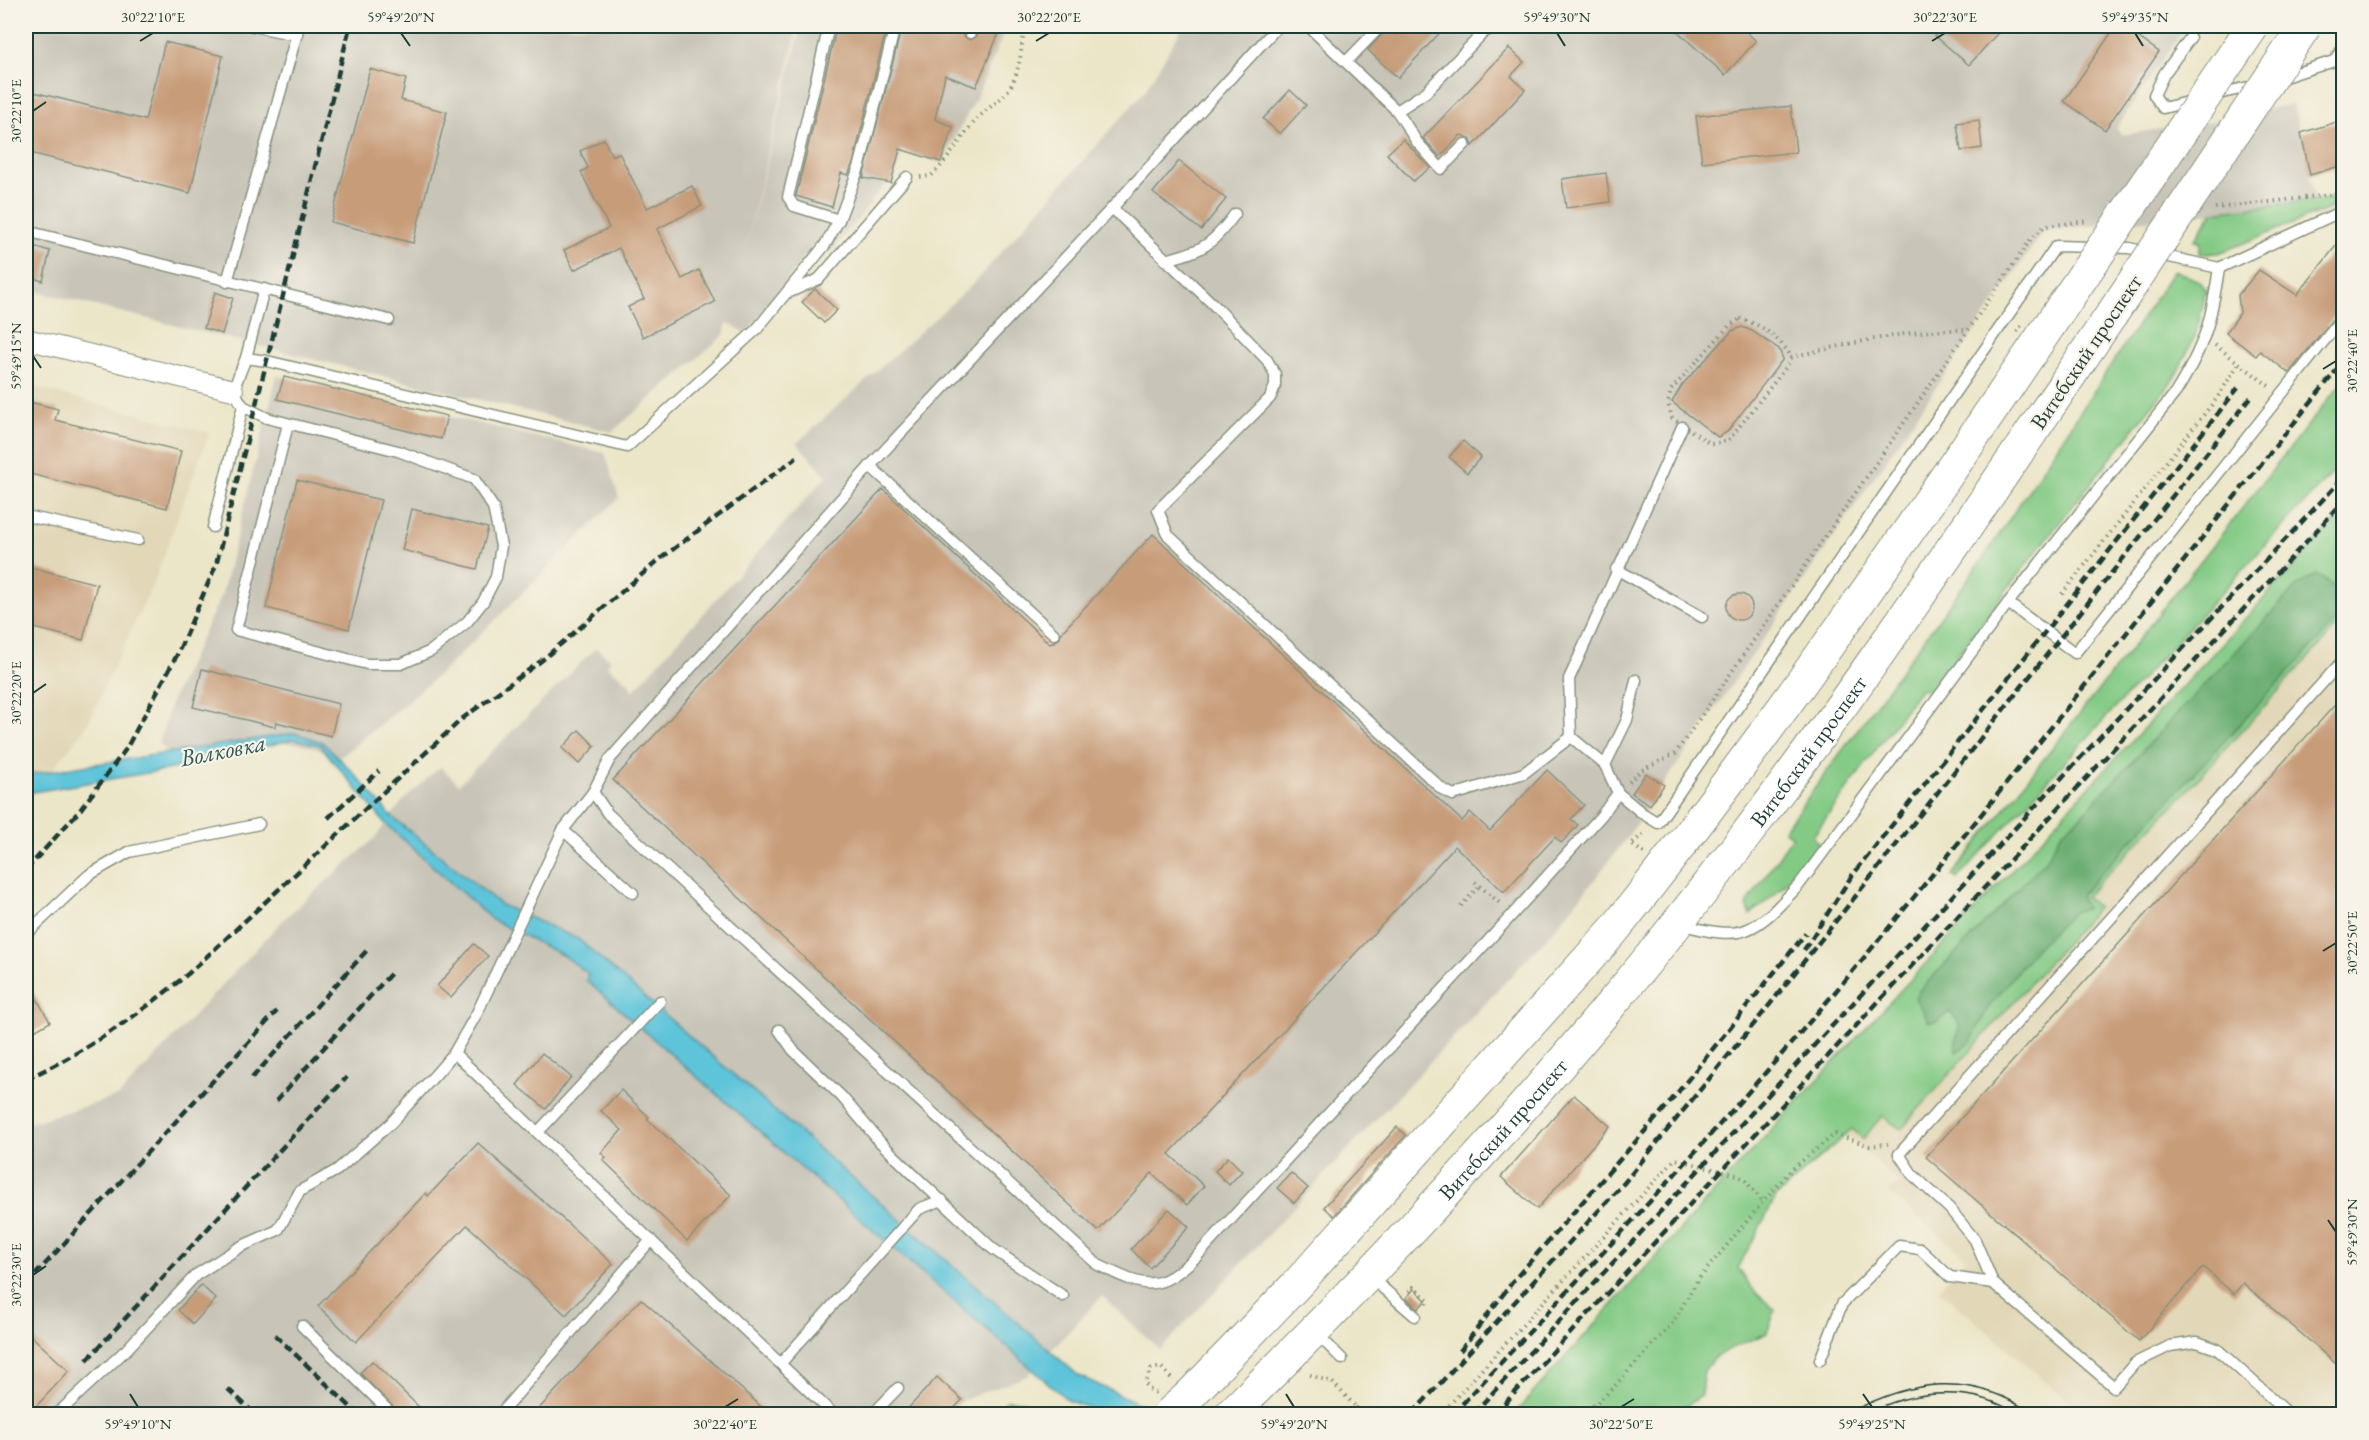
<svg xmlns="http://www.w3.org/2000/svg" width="2369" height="1440" font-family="'EB Garamond',serif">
	<rect width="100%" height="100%" fill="#f7f3e8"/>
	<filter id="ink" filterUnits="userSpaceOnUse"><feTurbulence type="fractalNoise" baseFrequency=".0167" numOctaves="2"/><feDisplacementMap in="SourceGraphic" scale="12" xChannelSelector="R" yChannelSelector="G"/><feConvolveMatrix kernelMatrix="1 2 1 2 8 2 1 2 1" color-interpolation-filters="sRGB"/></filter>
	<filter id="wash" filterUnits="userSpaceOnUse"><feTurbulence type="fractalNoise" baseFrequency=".008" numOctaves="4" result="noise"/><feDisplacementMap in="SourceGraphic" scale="24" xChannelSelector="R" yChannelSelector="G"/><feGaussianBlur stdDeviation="1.35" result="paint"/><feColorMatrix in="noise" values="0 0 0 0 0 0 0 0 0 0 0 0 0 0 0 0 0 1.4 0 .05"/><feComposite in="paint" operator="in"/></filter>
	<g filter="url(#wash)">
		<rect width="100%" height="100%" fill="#ece6c9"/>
		<!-- built -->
		<g fill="#e2d7b7">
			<polygon points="26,385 209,433 156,577 86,727 26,803"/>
			<polygon points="2343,620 2343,1414 2083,1414 1938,1289 1967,1258 1888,1192 1900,1183 1846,1134 1852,1128 1882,1116 1901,1128 2097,907 2085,897 2186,792"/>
		</g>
		<!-- industrial -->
		<g fill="#c8c4b8">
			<polygon points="26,26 798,26 744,255 801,26 1007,26 976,98 942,163 902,151 893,183 885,185 831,252 818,239 747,333 727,323 724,335 612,432 26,289"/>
			<polygon points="1183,26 2186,26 2116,128 2122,135 2219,120 2293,104 2316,202 2049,230 2042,233 1628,836 1599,874 1552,932 1160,1350 1102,1296 1027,1376 962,1400 949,1414 26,1414 26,1124 119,1096 283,920 374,839 402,802 440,767 459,784 596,648 611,660 607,666 630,684 632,692 827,476 797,443 972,285 1145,91"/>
			<polygon points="277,376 605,453 619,498 441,673 342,756 302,744 242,740 173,756 159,744 171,702 222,594"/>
		</g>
		<!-- green -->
		<g fill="#83ca85" stroke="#51845c" stroke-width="1.5">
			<polygon points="2336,198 2337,206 2219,253 2200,254 2200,242 2194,241 2213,212"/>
			<polygon points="2174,270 2199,281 2206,292 2196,334 2175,377 2011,584 1931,691 1920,689 1813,836 1819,844 1781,889 1750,915 1746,905 1792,837 1784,830 1987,553"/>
			<polygon points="2343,381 2343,461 1957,879 1952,875"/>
			<path d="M2343,513V620L2186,792L2085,897L2098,907L1901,1129L1882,1116L1863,1139L1852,1129L1776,1197L1738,1268L1755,1292L1775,1310L1767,1333C1746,1344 1714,1349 1704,1372C1702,1379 1702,1389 1701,1396L1681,1410L1666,1414H1514L1724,1181Z"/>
			<polygon points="1008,1400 1023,1401 1037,1414 992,1414"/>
		</g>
		<!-- forest -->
		<path fill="#6aae72" stroke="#447653" stroke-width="1.5" d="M2316,574C2335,583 2342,596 2340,617L2080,896L2086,909L2075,911L2036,948L1988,1008L1971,1042L1956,1052C1952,1033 1969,1028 1949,1012L1937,1022H1929L1915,998L1919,991L2046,860L2062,832L2080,817L2296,587Z"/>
		<!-- water -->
		<polygon fill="#5dc4da" stroke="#3e8087" stroke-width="1.5" points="295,733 322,742 351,770 390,815 501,905 578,939 1079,1376 1162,1414 1098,1411 1069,1401 587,981 588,974 566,957 492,920 384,822 320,745 294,739 183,767 26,793 26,775"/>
		<g id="blocks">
			<!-- building -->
			<g fill="#c79c79">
				<polygon points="837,26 887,26 853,163 848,175 841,173 832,207 796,196"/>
				<polygon points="902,26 963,26 963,36 970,40 976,37 978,26 1002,26 976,87 945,75 935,119 953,127 941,162 900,149 891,183 863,178"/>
				<polygon points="1390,26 1446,26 1398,78 1368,50"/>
				<polygon points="1672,26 1740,26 1756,41 1725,75"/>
				<polygon points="1942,26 2004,26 1969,65 1934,35"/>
				<polygon points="2116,26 2122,26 2159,52 2105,130 2064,101"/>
				<polygon points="165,42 223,56 190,193 26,152 26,90 145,120"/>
				<polygon points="1509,48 1524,62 1511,76 1525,90 1473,146 1470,138 1461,135 1440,157 1423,138"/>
				<polygon points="370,69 406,79 401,100 447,112 413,243 331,222"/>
				<polygon points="1290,90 1306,105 1280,134 1263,119"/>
				<polygon points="1791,106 1796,152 1702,162 1696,116"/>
				<polygon points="1979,120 1982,148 1961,151 1957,123"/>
				<polygon points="2343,120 2343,165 2310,175 2301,133"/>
				<polygon points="604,139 612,156 619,153 647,208 692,186 702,206 657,229 682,279 699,270 715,302 643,337 628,307 644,299 619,248 574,270 564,250 609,228 581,172 588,168 580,151"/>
				<polygon points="1403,139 1430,168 1413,181 1387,154"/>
				<polygon points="1179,161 1226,199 1201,230 1153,193"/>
				<polygon points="1606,173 1610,202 1566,208 1562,179"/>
				<polygon points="2343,237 2343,306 2289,373 2260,351 2256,356 2226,333 2240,313 2238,295 2259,270 2297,295"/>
				<polygon points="26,244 50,251 43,281 26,276"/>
				<polygon points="815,289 837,310 824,323 802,302"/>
				<polygon points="215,292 233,298 222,334 204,328"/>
				<polygon points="1742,327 1752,331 1779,349 1783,359 1727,432 1718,437 1672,402 1682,385 1732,331"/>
				<polygon points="284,377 447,416 441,439 277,399"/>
				<polygon points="26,401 58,409 55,420 181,451 167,508 26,473"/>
				<polygon points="1463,441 1481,457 1467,473 1449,457"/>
				<polygon points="297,480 381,500 349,629 266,608"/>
				<polygon points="883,489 1050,644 1059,639 1061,633 1153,534 1462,821 1470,812 1490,831 1547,770 1584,805 1571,819 1578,825 1570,834 1561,843 1555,837 1504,892 1455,846 1169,1154 1204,1186 1187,1205 1152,1173 1098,1231 613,780"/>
				<polygon points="412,509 488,528 477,569 402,550"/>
				<polygon points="26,566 97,584 83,640 26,626"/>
				<circle cx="1739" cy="607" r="13"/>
				<polygon points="202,669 339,704 331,736 276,722 275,727 193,707"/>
				<polygon points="2343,696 2343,1370 2243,1283 2234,1294 2203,1267 2139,1341 1926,1157"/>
				<polygon points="579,730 595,746 579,764 562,748"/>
				<polygon points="1646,773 1664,785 1650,805 1632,793"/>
				<polygon points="474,944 488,956 451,998 437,986"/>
				<polygon points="26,980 50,1022 26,1036"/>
				<polygon points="542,1053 571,1077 546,1109 517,1085"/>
				<polygon points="621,1090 649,1117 647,1119 731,1195 687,1241 603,1160 606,1157 601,1153 622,1130 601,1111"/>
				<polygon points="1574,1095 1610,1126 1537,1209 1501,1177"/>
				<polygon points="1397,1127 1406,1135 1334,1216 1324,1207"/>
				<polygon points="478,1143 613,1264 566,1315 467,1225 356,1342 318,1306 426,1193 428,1196"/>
				<polygon points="1228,1157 1242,1171 1229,1185 1215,1171"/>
				<polygon points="1291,1173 1308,1188 1294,1203 1277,1188"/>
				<polygon points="1169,1209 1189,1227 1150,1268 1131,1249"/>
				<polygon points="201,1285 216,1299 193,1324 178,1310"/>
				<polygon points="1414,1289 1426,1300 1418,1309 1406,1298"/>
				<polygon points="641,1299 724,1373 769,1414 534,1414"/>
				<polygon points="26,1331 69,1371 29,1414 26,1414"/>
				<polygon points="372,1361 426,1414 399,1413 360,1373"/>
				<polygon points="937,1377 962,1400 949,1414 903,1414"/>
			</g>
		</g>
	</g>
	<g filter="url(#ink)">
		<use href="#blocks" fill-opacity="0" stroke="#86927e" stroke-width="1.5"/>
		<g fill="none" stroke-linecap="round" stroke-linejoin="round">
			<defs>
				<g id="service">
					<polyline points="252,26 297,35"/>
					<polyline points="829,26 788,197 794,206 839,220"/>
					<polyline points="1308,26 1397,111 1426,92 1483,33 1494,26"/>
					<polyline points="2166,26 2169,28"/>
					<polyline points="2343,26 2344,31"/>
					<polyline points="970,33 971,26"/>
					<polyline points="2190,38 2164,74 2154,95 2163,108 2196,100"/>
					<polyline points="1346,62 1375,32"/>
					<polyline points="2278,79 2334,61 2344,46"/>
					<polyline points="2214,95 2257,85"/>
					<polyline points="1397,111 1417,142 1441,169 1465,144"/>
					<path d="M1112,208L1217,308L1267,360L1275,374V386L1270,398L1158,510L1168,535L1442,789L1453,795L1524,773L1571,737L1605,765L1618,793L1601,816L1512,915L1197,1256C1157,1294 1146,1288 1098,1265L608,814L593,792L610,759L870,466L1112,208L1278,26"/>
					<polyline points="26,231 389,320"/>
					<path d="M1165,260C1203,251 1212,245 1235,214"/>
					<polyline points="2219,268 2344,210"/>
					<polyline points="227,282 299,26"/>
					<polyline points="790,292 819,279 907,177"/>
					<polyline points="246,358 264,289"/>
					<polyline points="288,424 236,630 367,664 401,664 431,651 467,622 483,602 496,577 501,546 493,507 474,479 398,451 267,418 243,406 233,390 246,358 267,361 627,447 757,329 825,245 839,220 860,165 895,26"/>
					<polyline points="870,466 1054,634"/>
					<polyline points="26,516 138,540"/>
					<polyline points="213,527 243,406"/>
					<polyline points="1616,569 1702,617"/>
					<polyline points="2008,603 2075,653 2344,316"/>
					<polyline points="1571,737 1569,679 1682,427"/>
					<polyline points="1605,765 1627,720 1636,680"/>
					<path d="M1618,793L1642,813L1658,823L2056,246L2129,248L2219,268C2211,322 2205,345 2176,392L2008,603L1799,885C1755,932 1745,943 1681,924"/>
					<polyline points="563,830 633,893"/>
					<polyline points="26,934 89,875 129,852 259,824"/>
					<polyline points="779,1030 793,1050 842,1097 880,1142 916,1177 993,1249 1063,1296"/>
					<polyline points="454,1053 833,1414"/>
					<polyline points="538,1132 660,1001"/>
					<polyline points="1369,1276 1415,1316"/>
					<polyline points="302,1326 392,1414"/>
					<polyline points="1315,1332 1342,1359"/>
					<polyline points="1820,1360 1842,1304 1899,1246 1920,1249 1950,1277 1993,1283"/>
					<polyline points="781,1363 919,1209 942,1200"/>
					<polyline points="57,1414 127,1349 196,1275 240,1247 278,1230 300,1191 337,1170 391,1123 436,1074 454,1053 477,1013 563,830 593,792"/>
					<polyline points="500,1414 651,1240"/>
					<polyline points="873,1414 898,1388"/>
					<polyline points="2289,1414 2217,1349 2197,1342 2170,1346 2135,1363 2114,1387 1993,1283 1975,1240 1949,1208 1912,1174 1899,1154 2344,659"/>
				</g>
				<polyline id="minor" points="26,339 233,390"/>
				<g id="primary">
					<path d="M1191,1394L1299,1282L1614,930C1769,736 1910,531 2049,326"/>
					<path id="s1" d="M1231,1414C1389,1258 1541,1095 1679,921C1834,727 1972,519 2112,314"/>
				</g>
			</defs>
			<!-- service casing -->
			<use href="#service" stroke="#86927e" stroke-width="13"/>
			<!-- minor casing -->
			<use href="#minor" stroke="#86927e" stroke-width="22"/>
			<!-- primary casing -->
			<use href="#primary" stroke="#86927e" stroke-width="34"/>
			<!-- path -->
			<g stroke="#86927e" stroke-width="4" stroke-dasharray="1.5 4.5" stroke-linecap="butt">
				<path d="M920,177L931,176C950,159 961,136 978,118C988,107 1001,101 1009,89C1021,71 1021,46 1025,26"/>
				<polyline points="2215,208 2331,195 2344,191"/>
				<path d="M1740,319C1759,323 1782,339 1791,357L1787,366L1728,441L1711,444L1672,418L1668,403L1671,390L1729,326Z"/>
				<polyline points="2215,345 2269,386"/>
				<path d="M1791,357C1844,345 1913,328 1967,330"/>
				<polyline points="2062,594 2217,398 2239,363"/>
				<polyline points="1629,782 1640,771 1675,754 2031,239 2045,226 2088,221"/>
				<polyline points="1644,853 1631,844 1646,832"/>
				<polyline points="1475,882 1502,905"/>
				<polyline points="1461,906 1480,885"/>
				<polyline points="1409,1292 1413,1287 1429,1300 1424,1306"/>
				<polyline points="1310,1375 1332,1382 1357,1408"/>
				<polyline points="1156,1393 1149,1389 1145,1383 1151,1369 1161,1367 1171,1378"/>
				<polyline points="1346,1414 1351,1409 1357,1408 1362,1414"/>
				<polyline points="1441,1414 1675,1159 1737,1175 1744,1179 1763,1202"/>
				<polyline points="1584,1414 1609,1392 1672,1324 1697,1281 1763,1202 1792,1169 1835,1134 1869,1146 1888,1144"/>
			</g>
			<!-- service -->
			<use href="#service" stroke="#fff" stroke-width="10"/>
			<!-- minor -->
			<use href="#minor" stroke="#fff" stroke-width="20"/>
			<!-- primary -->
			<use href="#primary" stroke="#fff" stroke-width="32"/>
			<!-- tram -->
			<g stroke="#1f3d34" stroke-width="1.5">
				<path d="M1847,1414C1910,1380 1971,1370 2033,1414"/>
				<path d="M1866,1414C1911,1390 1972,1384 2017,1414"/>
			</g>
			<!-- rail -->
			<g stroke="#1f3d34" stroke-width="4.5" stroke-dasharray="9 4.5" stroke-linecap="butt">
				<polyline points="328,818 379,771"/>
				<polyline points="26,870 80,810 126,749 177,655 216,565 350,26"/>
				<polyline points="1804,950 1851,877 2238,388"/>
				<polyline points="252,1078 369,948"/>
				<path d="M26,1079C86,1052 138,1015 189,973L463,718L541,661L660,559L797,457"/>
				<polyline points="276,1101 393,971"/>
				<polyline points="26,1285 277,1011"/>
				<polyline points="275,1335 358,1414"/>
				<polyline points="1460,1351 1514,1280 1666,1107 1806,933"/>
				<polyline points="87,1360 347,1077"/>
				<polyline points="228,1389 255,1414"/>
				<polyline points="1412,1414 1624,1183 1763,1013 2251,397"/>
				<path d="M1453,1414C1590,1267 1728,1120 1857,966C2023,767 2181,562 2344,361"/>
				<polyline points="1473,1414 2068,771 2344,477"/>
				<polyline points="1495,1414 2344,501"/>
			</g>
			<defs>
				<g id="primary-bridge">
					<polyline points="2112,314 2305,26"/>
					<polyline points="2049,326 2253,26"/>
					<polyline points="1169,1414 1191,1394"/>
				</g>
			</defs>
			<!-- primary-bridge casing -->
			<use href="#primary-bridge" stroke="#86927e" stroke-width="34" stroke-linecap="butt"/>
			<!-- path-bridge -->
			<polyline stroke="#86927e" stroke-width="4" stroke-dasharray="1.5 4.5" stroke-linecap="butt" points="2017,332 2023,323"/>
			<!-- primary-bridge -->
			<use href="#primary-bridge" stroke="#fff" stroke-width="32"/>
		</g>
	</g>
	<!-- ticks -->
	<path fill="none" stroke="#1f3d34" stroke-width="2" d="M401,33L410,46M1557,33L1565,46M2135,33L2143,46M140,41L153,33M1036,41L1049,33M1932,41L1945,33M33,111L46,102M33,356L41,368M2323,369L2336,361M33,693L46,684M2323,951L2336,943M2328,1220L2336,1232M33,1275L46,1266M130,1394L138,1407M1286,1394L1294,1407M1863,1394L1872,1407M725,1407L738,1399M1621,1407L1634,1399"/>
	<g text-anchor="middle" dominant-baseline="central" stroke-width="4.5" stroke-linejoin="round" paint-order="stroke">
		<!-- street labels -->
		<g font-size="22" fill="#1f3d34" stroke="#f7f3e8">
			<text transform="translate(2086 352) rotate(-56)">Витебский проспект</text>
			<text stroke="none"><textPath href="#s1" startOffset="880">Витебский проспект</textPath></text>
			<text stroke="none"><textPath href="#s1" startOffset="394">Витебский проспект</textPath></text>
		</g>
		<!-- water labels -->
		<g font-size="24" font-style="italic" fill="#2b5855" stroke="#f7f3e8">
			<text transform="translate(223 750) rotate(-11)">Волковка</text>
		</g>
	</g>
	<!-- margin -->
	<rect width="2369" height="1440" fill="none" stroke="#f7f3e8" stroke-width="66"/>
	<rect x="33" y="33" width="2303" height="1374" fill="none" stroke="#1f3d34" stroke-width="2"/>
	<g font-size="15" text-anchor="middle" fill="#1f3d34">
		<text x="153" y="22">30°22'10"E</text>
		<text x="401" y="22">59°49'20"N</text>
		<text x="1049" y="22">30°22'20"E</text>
		<text x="1557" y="22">59°49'30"N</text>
		<text x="1945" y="22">30°22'30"E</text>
		<text x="2135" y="22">59°49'35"N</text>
		<text transform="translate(16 111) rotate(-90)" y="5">30°22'10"E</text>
		<text transform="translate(16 356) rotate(-90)" y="5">59°49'15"N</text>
		<text transform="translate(2352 361) rotate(-90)" y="5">30°22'40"E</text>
		<text transform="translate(16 693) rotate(-90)" y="5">30°22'20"E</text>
		<text transform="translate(2352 943) rotate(-90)" y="5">30°22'50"E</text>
		<text transform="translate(2352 1232) rotate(-90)" y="5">59°49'30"N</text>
		<text transform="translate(16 1275) rotate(-90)" y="5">30°22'30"E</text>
		<text x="138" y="1429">59°49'10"N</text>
		<text x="725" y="1429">30°22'40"E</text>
		<text x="1294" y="1429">59°49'20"N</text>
		<text x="1621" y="1429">30°22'50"E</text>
		<text x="1872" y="1429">59°49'25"N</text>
	</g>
</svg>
